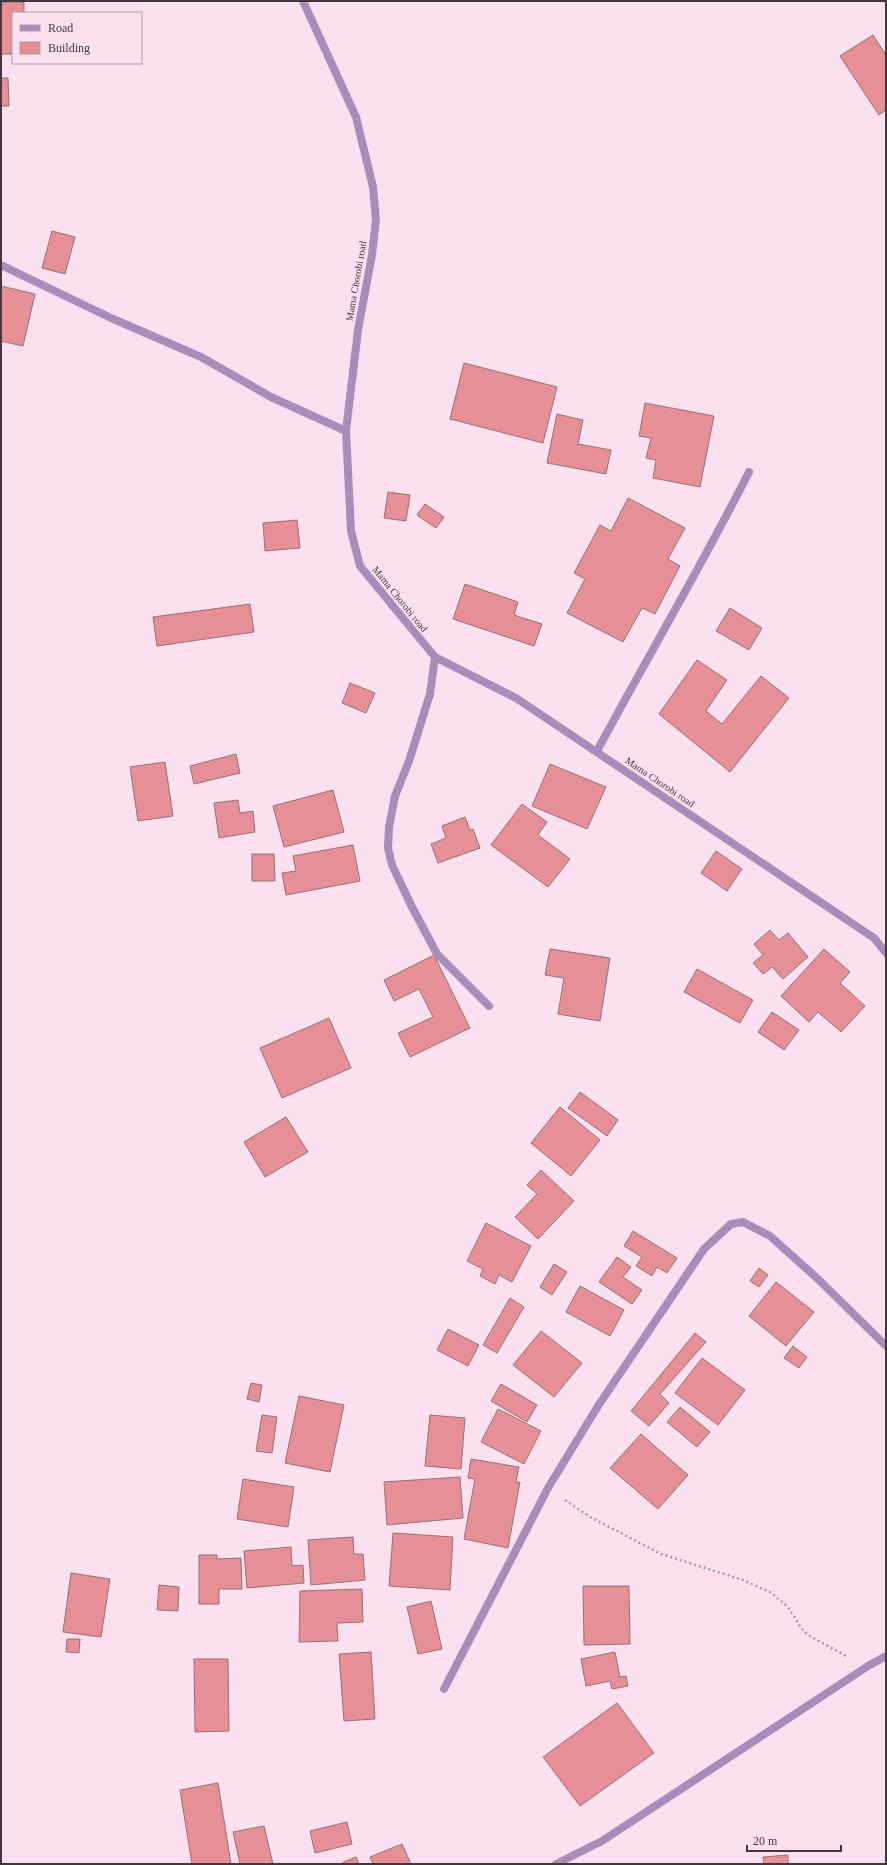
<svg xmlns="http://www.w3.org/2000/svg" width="887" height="1865" font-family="Georgia,serif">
	<rect width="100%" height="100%" fill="#fbe0ef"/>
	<!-- building -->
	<g fill="#e68f97" stroke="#947174">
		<polygon points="1,2 24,2 24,13 13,13 13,54 1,54"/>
		<polygon points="873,35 886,55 886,110 879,115 840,56"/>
		<polygon points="1,78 8,78 9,106 1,106"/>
		<polygon points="52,231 75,237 65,274 42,268"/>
		<polygon points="1,286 35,294 23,346 1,341"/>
		<polygon points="464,363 557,387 543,443 450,419"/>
		<polygon points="645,403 714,416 700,487 653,478 656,460 646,458 651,438 639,436"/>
		<polygon points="557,414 583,420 578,444 611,450 606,474 547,463"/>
		<polygon points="388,492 410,495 406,521 384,518"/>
		<polygon points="628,498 685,528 668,559 680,566 655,614 642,608 623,642 567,613 585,579 574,573 600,525 611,531"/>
		<polygon points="425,504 444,517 436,528 417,515"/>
		<polygon points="297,520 300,548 265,551 263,523"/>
		<polygon points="465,584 518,602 514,615 542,624 534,646 453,619"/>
		<polygon points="250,604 254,632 157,646 153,617"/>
		<polygon points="730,608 762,628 749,650 716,631"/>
		<polygon points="697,660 727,680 706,711 722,724 761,676 789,698 730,772 659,714"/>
		<polygon points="350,683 375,693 366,713 342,703"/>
		<polygon points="236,754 240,773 194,784 190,766"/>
		<polygon points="165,762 173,816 138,821 130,767"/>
		<polygon points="550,764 606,787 587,829 532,806"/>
		<polygon points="333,790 344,832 284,847 273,806"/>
		<polygon points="238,800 240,813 253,811 255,832 219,838 214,803"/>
		<polygon points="522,804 547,822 538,835 570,859 548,887 491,845"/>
		<polygon points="465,817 470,830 473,829 480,848 438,863 431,844 446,838 442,826"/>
		<polygon points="353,845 360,881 286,895 282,873 296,871 293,856"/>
		<polygon points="716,851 742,869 727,891 701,873"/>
		<polygon points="252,854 274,854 275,881 252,881"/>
		<polygon points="770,930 779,940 788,933 808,957 783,979 772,967 763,974 753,963 763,955 754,944"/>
		<polygon points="550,949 610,958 600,1021 558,1014 564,978 545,975"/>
		<polygon points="824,949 850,972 840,983 865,1006 841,1032 818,1012 809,1022 781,996"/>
		<polygon points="434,955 470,1028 410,1057 398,1033 433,1017 419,989 394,1001 384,980"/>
		<polygon points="697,969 753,1000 740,1023 684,992"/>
		<polygon points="772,1012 799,1030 784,1050 758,1032"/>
		<polygon points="329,1018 351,1068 282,1098 260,1048"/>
		<polygon points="580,1092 618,1120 607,1136 568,1108"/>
		<polygon points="560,1107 600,1140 571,1176 531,1143"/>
		<polygon points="286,1117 308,1152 265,1177 244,1142"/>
		<polygon points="541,1170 574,1201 538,1239 515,1217 537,1194 527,1185"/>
		<polygon points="486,1223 531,1246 512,1282 499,1275 495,1284 480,1276 483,1269 467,1261"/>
		<polygon points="633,1231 677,1258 667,1273 657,1267 652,1276 636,1266 642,1257 624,1246"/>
		<polygon points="617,1257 631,1267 623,1277 642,1290 632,1304 599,1282"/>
		<polygon points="554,1264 567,1272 552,1295 540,1287"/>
		<polygon points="759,1268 768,1275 759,1287 750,1281"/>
		<polygon points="776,1282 814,1312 786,1346 749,1316"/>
		<polygon points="580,1286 624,1310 610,1336 566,1312"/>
		<polygon points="510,1298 524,1307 497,1353 483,1345"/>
		<polygon points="448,1329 479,1345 468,1366 437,1350"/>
		<polygon points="541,1331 582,1363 554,1397 513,1365"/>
		<polygon points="695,1333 706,1342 660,1394 669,1403 649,1426 631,1411"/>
		<polygon points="793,1346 807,1357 799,1368 784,1358"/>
		<polygon points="702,1358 745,1390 718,1425 675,1393"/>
		<polygon points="251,1383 262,1385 259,1402 247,1399"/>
		<polygon points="501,1384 537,1405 527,1422 491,1401"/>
		<polygon points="299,1396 344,1405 330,1472 285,1463"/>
		<polygon points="680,1407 710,1432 697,1447 667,1422"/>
		<polygon points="498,1409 541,1431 524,1464 481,1442"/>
		<polygon points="262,1415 277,1417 272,1453 256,1451"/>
		<polygon points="430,1415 465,1418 461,1469 425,1466"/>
		<polygon points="641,1434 688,1475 658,1509 610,1468"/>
		<polygon points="471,1459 519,1467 516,1482 520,1482 508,1548 464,1539 475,1479 468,1478"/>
		<polygon points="460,1477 463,1518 387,1525 384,1482"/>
		<polygon points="243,1479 294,1487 288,1527 237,1519"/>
		<polygon points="393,1533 453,1537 450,1590 389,1586"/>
		<polygon points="353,1537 354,1554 363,1554 365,1580 311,1585 308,1540"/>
		<polygon points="291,1547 292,1566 303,1565 304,1583 247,1588 244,1551"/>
		<polygon points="199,1555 217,1555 217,1559 241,1558 242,1589 219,1589 219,1604 199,1604"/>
		<polygon points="71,1573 110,1579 101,1637 63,1632"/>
		<polygon points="159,1585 179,1587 178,1611 157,1610"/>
		<polygon points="583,1586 629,1586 630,1644 584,1645"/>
		<polygon points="362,1589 363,1622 337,1623 338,1641 299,1642 300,1591"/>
		<polygon points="431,1601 442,1649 418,1654 407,1607"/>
		<polygon points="67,1639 80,1639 79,1653 66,1652"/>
		<polygon points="371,1652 375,1719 344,1721 339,1654"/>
		<polygon points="615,1652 620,1677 626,1676 628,1686 612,1689 610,1681 586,1686 581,1659"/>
		<polygon points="194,1659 228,1659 229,1731 195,1732"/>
		<polygon points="617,1703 654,1753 580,1806 543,1757"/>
		<polygon points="218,1783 231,1864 192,1864 180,1790"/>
		<polygon points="347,1822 352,1844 315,1853 310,1831"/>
		<polygon points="264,1826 273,1864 240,1864 233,1832"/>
		<polygon points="402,1844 411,1864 373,1864 370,1857"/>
		<polygon points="788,1855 788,1864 764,1864 763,1857"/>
		<polygon points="356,1857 359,1864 343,1864 342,1863"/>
	</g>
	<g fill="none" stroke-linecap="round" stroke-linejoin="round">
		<!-- path -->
		<polyline stroke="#ab97a2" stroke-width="2.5" stroke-dasharray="2 3" stroke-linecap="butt" points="565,1500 590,1517 661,1554 743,1580 770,1592 788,1607 801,1628 808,1635 846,1656"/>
		<!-- minor -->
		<g stroke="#aa8cba" stroke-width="8">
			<polyline points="303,1 356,117 373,187 376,220 372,255 358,330 346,431 351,531 360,566 435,657 516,698 874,938 886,953"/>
			<polyline points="1,265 111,318 201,357 271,397 346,431"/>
			<polyline points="435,657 430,694 409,761 395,796 389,827 388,848 392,865 412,907 437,954 489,1006"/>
			<path d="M597,751C647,658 701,567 749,472"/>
			<polyline points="444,1689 548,1488 598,1406 704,1249 731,1224 743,1222 770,1236 818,1279 886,1346"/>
			<polyline points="556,1864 602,1841 868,1666 886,1656"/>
		</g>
	</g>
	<g text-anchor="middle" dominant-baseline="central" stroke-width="4" stroke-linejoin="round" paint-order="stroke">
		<!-- street labels -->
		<g font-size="10" fill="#43363d" stroke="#fbe0ef">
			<text transform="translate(356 281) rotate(-80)">Mama Chorobi road</text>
			<text transform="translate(400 599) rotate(51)">Mama Chorobi road</text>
			<text transform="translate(660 782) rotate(34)">Mama Chorobi road</text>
		</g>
	</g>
	<!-- border -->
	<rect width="887" height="1865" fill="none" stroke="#43363d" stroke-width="4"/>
	<!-- legend -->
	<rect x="12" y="12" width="130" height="52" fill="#fbe0ef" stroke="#b19ca8"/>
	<rect x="20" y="25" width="20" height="6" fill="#aa8cba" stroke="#b19ca8"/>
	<text x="48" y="32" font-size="12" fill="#43363d">Road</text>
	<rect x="20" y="42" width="20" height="12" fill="#e68f97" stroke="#b19ca8"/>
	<text x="48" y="52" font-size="12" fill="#43363d">Building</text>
	<!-- scale -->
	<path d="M747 1845v6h94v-6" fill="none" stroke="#43363d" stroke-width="2"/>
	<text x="753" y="1845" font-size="12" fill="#43363d" stroke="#fbe0ef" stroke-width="3" paint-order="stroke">20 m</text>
</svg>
